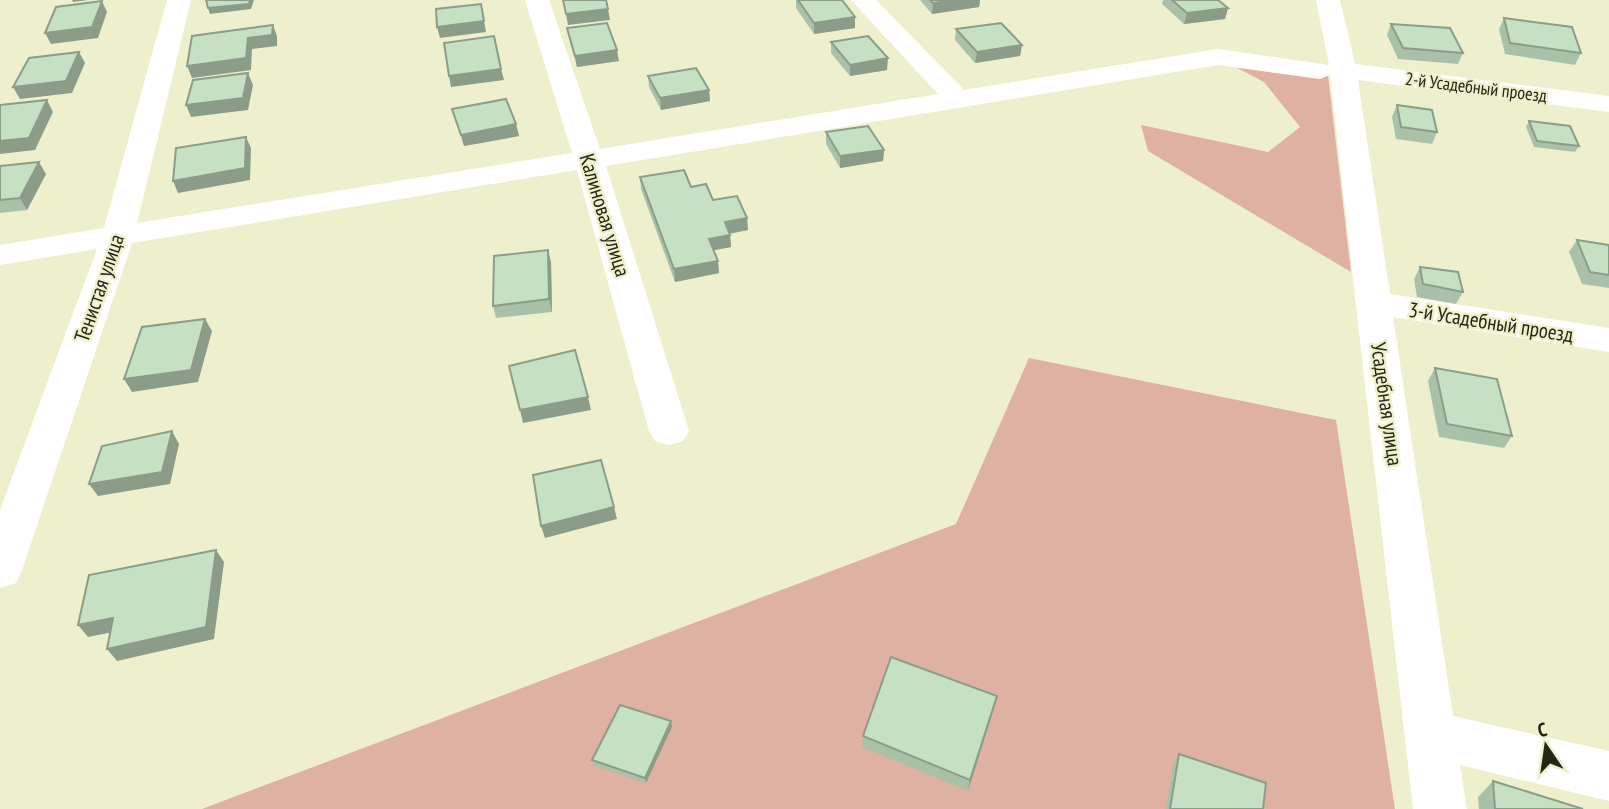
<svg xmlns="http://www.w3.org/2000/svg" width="1609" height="809" font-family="'PT Sans Narrow',sans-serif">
	<rect width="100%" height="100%" fill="#eef0cd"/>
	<!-- green -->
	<g fill="#deb1a2">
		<polygon points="1228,63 1328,75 1351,272 1148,151 1141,125 1268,152 1300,127 1264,82"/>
		<polygon points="1029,358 1336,420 1395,809 202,809 956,524"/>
	</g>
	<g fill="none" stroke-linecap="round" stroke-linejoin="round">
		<!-- minor -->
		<polygon fill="#fff" fill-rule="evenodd" points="167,0 191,0 137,223 572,153 525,0 549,0 600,149 938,94 851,0 876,0 964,90 1218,49 1329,65 1316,0 1340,0 1355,64 1609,96 1609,112 1358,80 1390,294 1609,328 1609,352 1393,317 1453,716 1609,751 1609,801 1460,765 1467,809 1413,809 1330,75 1320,79 1218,65 606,166 689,431 683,441 669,445 655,441 649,431 577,170 132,243 22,570 16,583 0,588 0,510 97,249 0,265 0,245 104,228"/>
	</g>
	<!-- wall -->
	<g fill="#aac1a9">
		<polygon points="796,0 842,0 855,28 814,34 796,8"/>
		<polygon points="920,0 980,0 979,7 932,14"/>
		<polygon points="1163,0 1218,0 1228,8 1225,19 1184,24 1162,4"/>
		<polygon points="1504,18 1581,53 1575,65 1505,54 1499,29"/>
		<polygon points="1391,24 1463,53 1458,64 1398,59 1387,35"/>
		<polygon points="567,28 619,61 577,67 569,39"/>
		<polygon points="956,29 1022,45 1020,56 975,63 955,40"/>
		<polygon points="831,42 887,70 850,76 831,53"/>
		<polygon points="648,76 709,90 710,101 661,110 649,87"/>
		<polygon points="1397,105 1437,132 1432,144 1396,139 1392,117"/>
		<polygon points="452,109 516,124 519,136 464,146"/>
		<polygon points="1529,121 1579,146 1575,152 1534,147 1526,127"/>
		<polygon points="826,132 884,150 883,161 840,168 826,144"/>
		<polygon points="0,166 46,174 27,210 0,213"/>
		<polygon points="640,177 691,187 747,218 748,230 730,234 731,247 714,250 718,261 719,273 675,282 641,189"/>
		<polygon points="1577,240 1609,245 1609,288 1582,284 1569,252"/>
		<polygon points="551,262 552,312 496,318 493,306"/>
		<polygon points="1420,267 1463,292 1456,304 1417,297 1414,279"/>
		<polygon points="1435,368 1512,436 1504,448 1439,437 1428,381"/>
		<polygon points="994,708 968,791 862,747 863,736"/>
		<polygon points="672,727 646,783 594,766 592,760"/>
		<polygon points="1179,754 1263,809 1166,809 1173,765"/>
		<polygon points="1493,781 1583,809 1479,809 1478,797"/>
	</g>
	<!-- shaded-wall -->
	<g fill="#8b9d89">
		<polygon points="72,0 89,0 73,2"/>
		<polygon points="250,0 254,0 251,9 210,14 208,8"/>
		<polygon points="954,0 980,0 979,7 932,14 933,3"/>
		<polygon points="102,1 107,12 98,38 51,44 45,33"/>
		<polygon points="481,4 486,32 440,38 437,27"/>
		<polygon points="1228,8 1225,19 1184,24 1187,13"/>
		<polygon points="608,9 610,20 568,25 566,14"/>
		<polygon points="855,17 855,28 814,34 814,23"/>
		<polygon points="273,25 277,36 277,46 252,49 251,70 192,78 187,66"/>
		<polygon points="1022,45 1020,56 975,63 977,52"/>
		<polygon points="617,50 619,61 577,67 575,56"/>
		<polygon points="79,52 85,63 72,93 20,99 13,87"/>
		<polygon points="888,58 887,70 850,76 850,65"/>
		<polygon points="501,69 504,80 451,87 449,76"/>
		<polygon points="248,73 253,85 248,110 191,117 186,105"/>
		<polygon points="709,90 710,101 661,110 660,98"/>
		<polygon points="47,100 53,112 35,150 0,154 0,141"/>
		<polygon points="516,124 519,136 464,146 461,135"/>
		<polygon points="246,137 251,148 250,180 178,193 173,181"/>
		<polygon points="884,150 883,161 840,168 840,156"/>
		<polygon points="39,162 46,174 27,210 20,198"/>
		<polygon points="747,218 748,230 725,234 725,222"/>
		<polygon points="730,235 731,247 710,251 709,239"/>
		<polygon points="548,250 551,262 552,312 549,299"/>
		<polygon points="718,261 719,273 675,282 674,269"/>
		<polygon points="205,319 212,331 198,382 132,392 124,379"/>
		<polygon points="588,397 591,410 523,423 520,410"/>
		<polygon points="172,431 179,444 170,484 98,496 89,484"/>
		<polygon points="614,507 617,519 545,538 541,526"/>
		<polygon points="216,550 224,562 214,639 117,661 107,649"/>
		<polygon points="113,618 123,630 88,637 78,625"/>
		<polygon points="997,696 994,708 968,791 970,780"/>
		<polygon points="671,721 672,727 646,783 645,778"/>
	</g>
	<!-- building -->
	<g fill="#c6e0c4" stroke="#8b9d89" stroke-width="2">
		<polygon points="206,0 250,0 249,4 208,8"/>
		<polygon points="563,0 606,0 608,9 566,14"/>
		<polygon points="798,0 842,0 855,17 814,23"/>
		<polygon points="930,0 954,0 933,3"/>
		<polygon points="1172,0 1218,0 1228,8 1187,13"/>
		<polygon points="102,1 92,27 45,33 56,7"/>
		<polygon points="481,4 484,21 437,27 436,9"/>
		<polygon points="1504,18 1572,27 1581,53 1510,43"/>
		<polygon points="607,23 617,50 575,56 567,28"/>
		<polygon points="1001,23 1022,45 977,52 956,29"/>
		<polygon points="1391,24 1450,28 1463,53 1403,48"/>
		<polygon points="273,25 272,35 248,38 246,58 187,66 192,36"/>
		<polygon points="494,36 501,69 449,76 444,43"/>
		<polygon points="868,36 888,58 850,65 831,42"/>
		<polygon points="79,52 66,81 13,87 29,58"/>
		<polygon points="696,68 709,90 660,98 648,76"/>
		<polygon points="248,73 243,98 186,105 193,80"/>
		<polygon points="506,99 516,124 461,135 452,109"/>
		<polygon points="47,100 29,138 0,141 0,105"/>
		<polygon points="1397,105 1432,110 1437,132 1401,127"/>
		<polygon points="1529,121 1570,126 1579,146 1537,141"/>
		<polygon points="868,126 884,150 840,156 826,132"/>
		<polygon points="246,137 245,168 173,181 176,148"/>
		<polygon points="39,162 20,198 0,200 0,166"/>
		<polygon points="684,170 691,187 706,184 713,200 737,196 747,218 725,222 730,235 709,239 718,261 674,269 640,177"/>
		<polygon points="1577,240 1609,245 1609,275 1590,272"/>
		<polygon points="548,250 549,299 493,306 494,256"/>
		<polygon points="1420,267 1458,272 1463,292 1423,284"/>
		<polygon points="205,319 191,370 124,379 142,327"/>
		<polygon points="575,350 588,397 520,410 509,366"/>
		<polygon points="1435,368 1497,379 1512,436 1447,424"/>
		<polygon points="172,431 162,472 89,484 102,446"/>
		<polygon points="601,460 614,507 541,526 533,475"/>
		<polygon points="216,550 206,627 107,649 113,618 78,625 89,575"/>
		<polygon points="891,657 997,696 970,780 863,736"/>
		<polygon points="620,705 671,721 645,778 592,760"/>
		<polygon points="1179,754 1266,783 1263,809 1170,809"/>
		<polygon points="1493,781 1583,809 1495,809"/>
	</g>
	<g text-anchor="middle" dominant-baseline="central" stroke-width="5" stroke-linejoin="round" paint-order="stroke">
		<!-- far-street labels -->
		<g font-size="18" fill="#252518" stroke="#eef0cd">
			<text transform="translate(1476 87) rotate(7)">2-й Усадебный проезд</text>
		</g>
		<!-- street labels -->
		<g font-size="21" fill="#252518" stroke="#eef0cd">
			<text transform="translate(605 215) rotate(73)">Калиновая улица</text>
			<text transform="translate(99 288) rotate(-71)">Тенистая улица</text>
			<text transform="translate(1491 322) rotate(9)">3-й Усадебный проезд</text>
			<text transform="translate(1387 404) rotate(82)">Усадебная улица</text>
		</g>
	</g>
	<!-- north arrow -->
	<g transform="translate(1546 746) rotate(347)" stroke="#eef0cd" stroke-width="5" paint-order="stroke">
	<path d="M0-5L12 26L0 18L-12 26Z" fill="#252518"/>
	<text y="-10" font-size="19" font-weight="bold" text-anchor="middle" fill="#252518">С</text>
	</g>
</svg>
